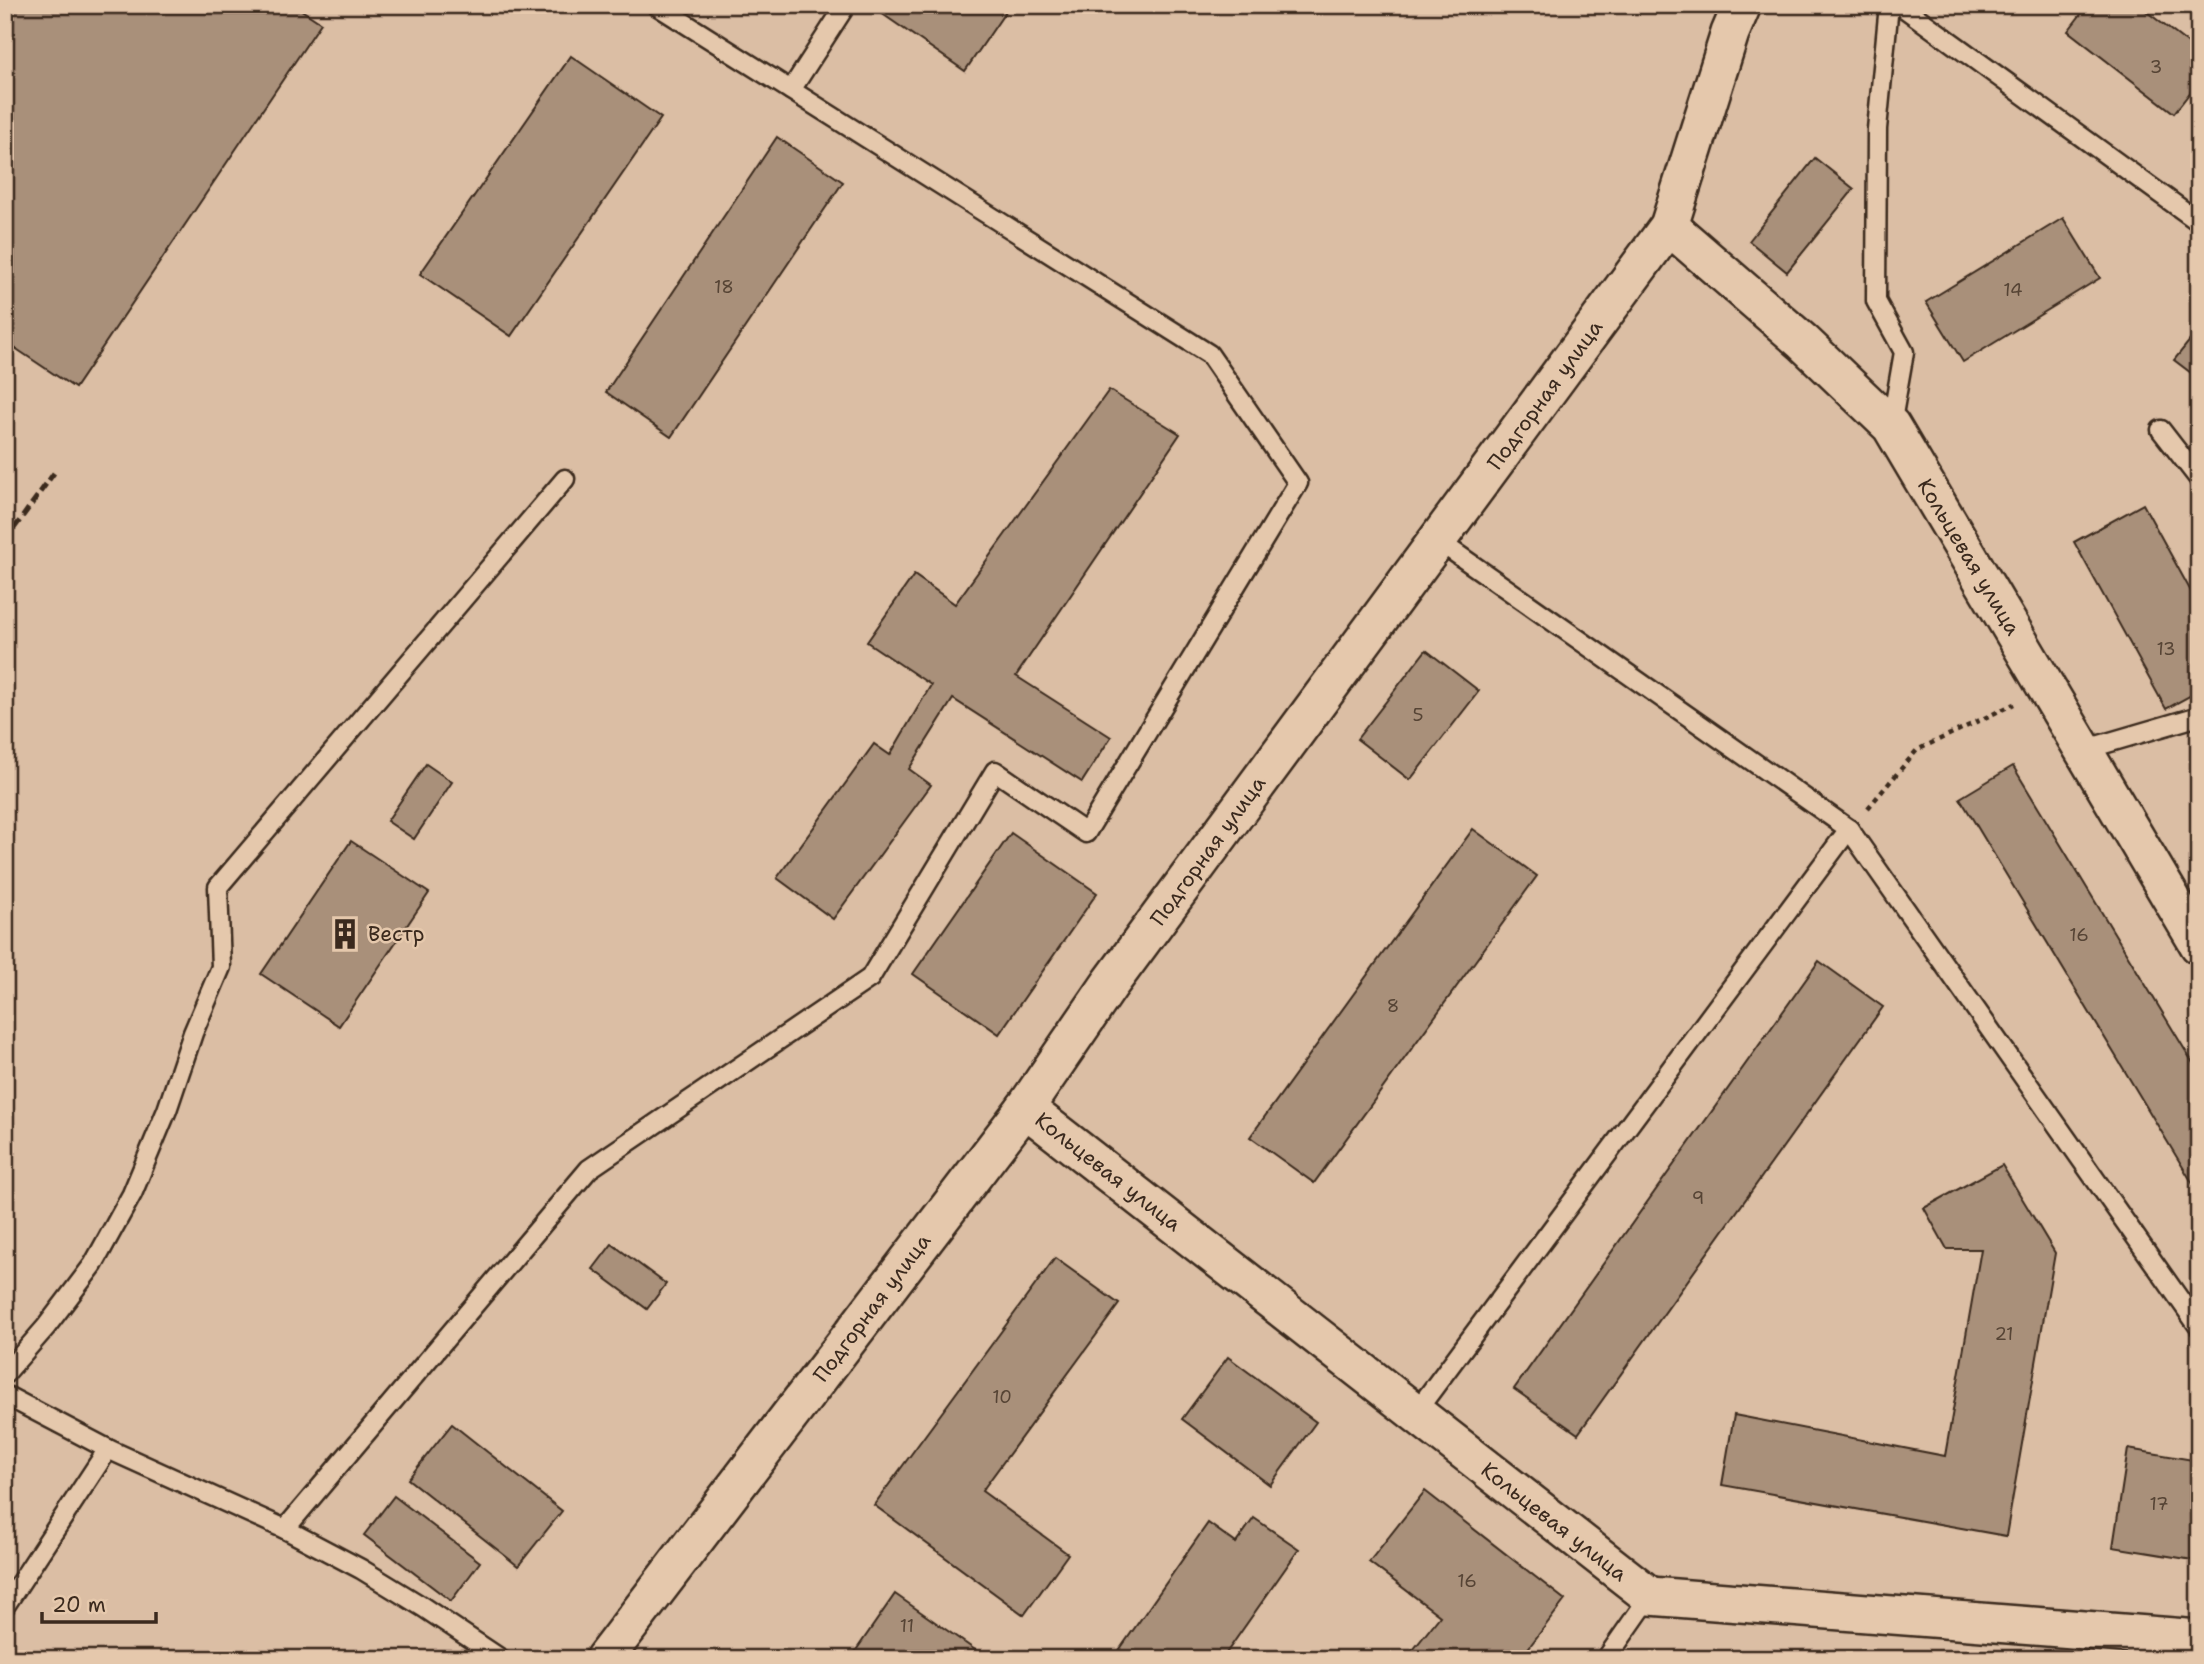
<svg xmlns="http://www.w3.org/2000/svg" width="2204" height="1664" font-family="'Shantell Sans',sans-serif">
	<rect width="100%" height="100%" fill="#dbbea4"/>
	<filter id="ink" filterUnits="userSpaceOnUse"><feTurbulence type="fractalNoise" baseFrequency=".0143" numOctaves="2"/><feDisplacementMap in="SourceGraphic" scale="14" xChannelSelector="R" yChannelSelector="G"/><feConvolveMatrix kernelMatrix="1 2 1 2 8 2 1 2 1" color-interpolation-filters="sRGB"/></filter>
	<g filter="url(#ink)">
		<!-- building -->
		<g fill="#a9907a" stroke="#3b2a1e" stroke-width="2">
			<polygon points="5,5 294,5 321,23 75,388 9,344 5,349"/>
			<polygon points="886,5 1010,5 965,71 881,13"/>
			<polygon points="2088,5 2138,5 2199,52 2199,81 2174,113 2068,31"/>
			<polygon points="571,56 661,118 511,336 420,274"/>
			<polygon points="777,137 843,182 671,437 606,392"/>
			<polygon points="1815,158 1854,189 1787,272 1749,241"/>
			<polygon points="2063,218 2100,278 1963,362 1926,302"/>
			<polygon points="2199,329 2199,379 2174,360"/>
			<polygon points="1109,390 1180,434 1016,676 1111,737 1082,782 953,699 909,769 931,785 833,919 777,878 874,744 890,755 931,685 867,642 914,575 955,604"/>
			<polygon points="2143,504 2199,606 2199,691 2166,709 2074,542"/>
			<polygon points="1426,650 1479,691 1410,780 1357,739"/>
			<polygon points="426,764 452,782 414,839 387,821"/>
			<polygon points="2013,766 2199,1073 2199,1194 1960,798"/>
			<polygon points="1473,829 1537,876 1314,1183 1250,1137"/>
			<polygon points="1011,833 1097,893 999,1034 913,974"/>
			<polygon points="351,841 429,893 339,1026 261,974"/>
			<polygon points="1819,961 1883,1007 1578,1434 1514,1389"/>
			<polygon points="2002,1165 2055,1253 2006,1536 1722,1485 1734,1415 1945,1456 1981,1249 1947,1249 1924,1208"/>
			<polygon points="612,1244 666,1284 647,1309 593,1269"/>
			<polygon points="1055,1258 1119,1304 982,1491 1068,1554 1024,1615 874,1505"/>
			<polygon points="1228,1357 1316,1422 1270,1485 1182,1419"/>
			<polygon points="452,1424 562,1511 518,1566 408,1479"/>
			<polygon points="2128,1449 2199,1461 2199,1561 2113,1547"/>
			<polygon points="1425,1491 1565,1600 1520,1659 1406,1659 1440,1616 1369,1562"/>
			<polygon points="394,1496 480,1562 451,1601 364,1535"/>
			<polygon points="1254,1518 1299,1549 1222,1659 1113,1659 1208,1523 1236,1543"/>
			<polygon points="895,1594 988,1659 850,1659"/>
		</g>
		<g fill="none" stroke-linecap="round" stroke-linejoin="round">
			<defs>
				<g id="service">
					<polyline points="1889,5 1877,129 1876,301 1904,352 1891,426"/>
					<polyline points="1900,5 2199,222"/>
					<polyline points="791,90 846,5"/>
					<polyline points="2161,430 2199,479"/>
					<polyline points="1437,540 1849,829 2199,1327"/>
					<polyline points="2083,750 2199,716"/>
					<polyline points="5,1374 46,1327 93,1265 132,1194 167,1110 193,1033 221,967 218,887 565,479"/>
					<polyline points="5,1395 108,1449 285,1529 361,1569 423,1607 501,1659"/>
					<polyline points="1415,1413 1849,829"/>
					<polyline points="285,1529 589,1169 870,978 995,771 1086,833 1298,483 1209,354 656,5"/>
					<polyline points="5,1606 108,1449"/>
					<polyline points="1606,1659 1650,1596"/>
				</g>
				<g id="minor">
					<polyline points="1669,226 1803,342 1891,426 2199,945"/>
					<polyline points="1025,1108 1650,1596 2199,1639"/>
					<polyline points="604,1659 1025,1108 1110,984 1669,226 1730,33 1742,5"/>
				</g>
			</defs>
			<!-- service casing -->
			<use href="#service" stroke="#3b2a1e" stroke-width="23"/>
			<!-- minor casing -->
			<use href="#minor" stroke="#3b2a1e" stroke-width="42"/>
			<!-- path -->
			<polyline stroke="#3b2a1e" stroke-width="4.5" stroke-dasharray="5 5" stroke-linecap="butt" points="1868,808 1917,750 2014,704"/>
			<!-- service -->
			<use href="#service" stroke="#e5c8ac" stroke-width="18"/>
			<!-- minor -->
			<use href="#minor" stroke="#e5c8ac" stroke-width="37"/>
			<!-- rail -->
			<polyline stroke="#3b2a1e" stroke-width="5" stroke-dasharray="10 5" stroke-linecap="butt" points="5,541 54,473"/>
		</g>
	</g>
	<!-- icons -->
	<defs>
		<symbol id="building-bare" viewBox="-9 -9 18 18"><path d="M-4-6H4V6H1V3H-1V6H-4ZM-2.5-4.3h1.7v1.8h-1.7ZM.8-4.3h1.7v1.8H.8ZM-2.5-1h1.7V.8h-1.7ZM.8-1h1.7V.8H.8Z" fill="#3b2a1e" stroke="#e5c8ac" stroke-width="2.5" paint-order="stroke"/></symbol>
	</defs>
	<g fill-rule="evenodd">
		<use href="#building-bare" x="323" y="912" width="44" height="44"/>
	</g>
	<g text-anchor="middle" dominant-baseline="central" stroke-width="5" stroke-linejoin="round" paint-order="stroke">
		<!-- number labels -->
		<g font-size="18" fill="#564435">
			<text x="2156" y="67">3</text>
			<text x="724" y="287">18</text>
			<text x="2013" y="290">14</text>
			<text x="2166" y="649">13</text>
			<text x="1418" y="715">5</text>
			<text x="2079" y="935">16</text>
			<text x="1393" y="1006">8</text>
			<text x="1698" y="1198">9</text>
			<text x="2004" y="1334">21</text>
			<text x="1002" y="1397">10</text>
			<text x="2159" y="1504">17</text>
			<text x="1467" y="1581">16</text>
			<text x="907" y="1626">11</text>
		</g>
		<!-- street labels -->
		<g font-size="21" fill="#3b2a1e" stroke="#e5c8ac">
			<text transform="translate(1545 395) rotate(-54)">Подгорная улица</text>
			<text transform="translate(1969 557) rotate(59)">Кольцевая улица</text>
			<text transform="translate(1208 851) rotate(-54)">Подгорная улица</text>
			<text transform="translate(1108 1172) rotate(38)">Кольцевая улица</text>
			<text transform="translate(872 1308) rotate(-53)">Подгорная улица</text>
			<text transform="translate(1554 1522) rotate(38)">Кольцевая улица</text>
		</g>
		<!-- poi labels -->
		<g font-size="21" fill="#3b2a1e" stroke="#e5c8ac" text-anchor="start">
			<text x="368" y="934">Вестр</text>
		</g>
	</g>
	<!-- margin -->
	<rect width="2204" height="1664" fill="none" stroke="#e5c8ac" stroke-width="28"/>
	<rect x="14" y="14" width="2176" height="1636" fill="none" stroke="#3b2a1e" stroke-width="2.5" filter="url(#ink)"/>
	<!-- scale -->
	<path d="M42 1612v10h114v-10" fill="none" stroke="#3b2a1e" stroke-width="3.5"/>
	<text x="52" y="1612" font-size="21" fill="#3b2a1e" stroke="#e5c8ac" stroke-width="5" paint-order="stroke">20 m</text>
</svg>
